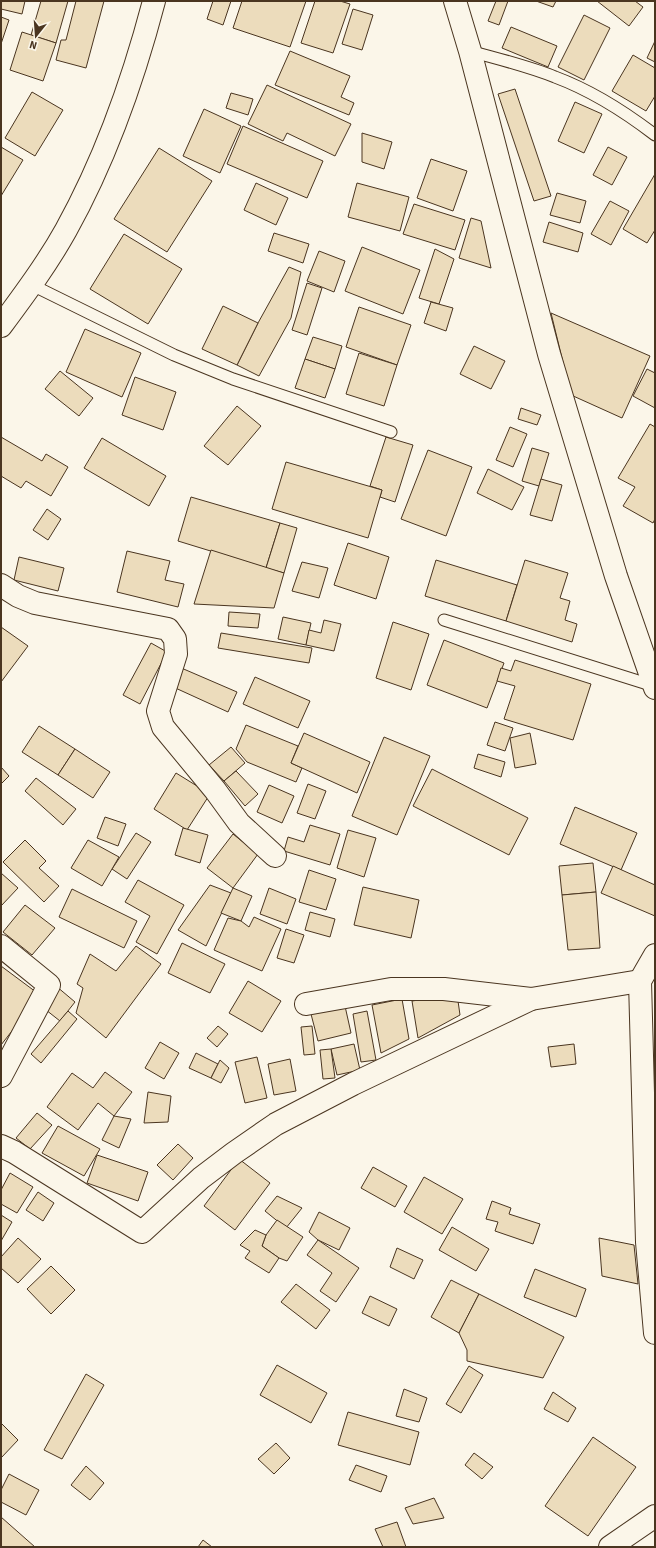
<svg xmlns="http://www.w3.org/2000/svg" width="656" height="1548" font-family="'Source Sans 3',sans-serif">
	<rect width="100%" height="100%" fill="#fbf6e9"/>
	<!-- building -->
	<g fill="#ecdcbc" stroke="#4a3520">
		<polygon points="1,1 25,1 22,14 1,9"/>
		<polygon points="41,1 68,1 56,43 31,35"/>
		<polygon points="76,1 104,1 86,68 56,60 61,40 66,40"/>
		<polygon points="213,1 231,1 223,25 207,19"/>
		<polygon points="242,1 306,1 290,47 233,28"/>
		<polygon points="315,1 340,1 350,4 333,53 301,43"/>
		<polygon points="496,1 508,1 499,25 488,21"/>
		<polygon points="536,1 556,1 553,7"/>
		<polygon points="597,1 635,1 643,7 629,26"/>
		<polygon points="353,9 373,15 362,50 342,44"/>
		<polygon points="584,15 610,28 584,80 558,67"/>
		<polygon points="1,17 9,20 1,44"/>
		<polygon points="511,27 557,46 548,67 502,48"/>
		<polygon points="22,32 56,43 43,81 10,70"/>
		<polygon points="655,41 655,62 647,58"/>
		<polygon points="290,51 350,76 341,97 354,103 349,115 275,85"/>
		<polygon points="633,55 655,68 655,96 646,111 612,91"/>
		<polygon points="267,85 351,124 335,156 287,133 283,141 248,124"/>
		<polygon points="515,89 551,196 534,201 498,94"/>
		<polygon points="32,92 63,110 35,156 5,138"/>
		<polygon points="231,93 253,99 248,115 226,108"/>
		<polygon points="575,102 602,114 584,153 558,141"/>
		<polygon points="204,109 241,126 220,173 183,156"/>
		<polygon points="243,126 323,161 307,198 227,164"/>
		<polygon points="362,133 392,142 384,169 362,162"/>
		<polygon points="1,147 23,160 1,196"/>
		<polygon points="608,147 627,157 612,185 593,175"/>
		<polygon points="159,148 212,181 167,252 114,219"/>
		<polygon points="431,159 467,171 453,211 417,198"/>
		<polygon points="655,174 655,230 647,243 623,229"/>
		<polygon points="256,183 288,198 276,225 244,210"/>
		<polygon points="357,183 409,197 400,231 348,217"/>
		<polygon points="557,193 586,201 580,223 550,215"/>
		<polygon points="610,201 629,211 611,245 591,234"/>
		<polygon points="414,204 465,220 455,250 403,234"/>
		<polygon points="471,218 481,221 491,268 459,258"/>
		<polygon points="549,222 583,233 578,252 543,242"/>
		<polygon points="274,233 309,244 303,263 268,251"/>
		<polygon points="124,234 182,269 148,324 90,289"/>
		<polygon points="362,247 420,270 403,314 345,291"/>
		<polygon points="435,249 454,259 439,304 419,298"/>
		<polygon points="319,251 345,261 334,292 307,281"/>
		<polygon points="289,267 301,272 291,318 259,376 237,365 258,323"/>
		<polygon points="307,283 322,288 307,335 292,330"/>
		<polygon points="431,302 453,308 446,331 424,323"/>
		<polygon points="223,306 258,323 237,365 202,349"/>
		<polygon points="359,307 411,325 397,365 346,347"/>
		<polygon points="551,313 650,356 622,418 571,395"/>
		<polygon points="85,329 141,353 122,397 66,372"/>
		<polygon points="313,337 342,346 335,369 305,359"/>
		<polygon points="474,346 505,361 491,389 460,374"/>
		<polygon points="359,353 397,365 384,406 346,394"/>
		<polygon points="305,359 335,369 325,398 295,388"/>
		<polygon points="647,369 655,373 655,408 633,396"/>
		<polygon points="60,371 93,398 79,416 45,389"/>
		<polygon points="135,377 176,392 163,430 122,415"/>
		<polygon points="237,406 261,426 228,465 204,446"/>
		<polygon points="521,408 541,415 537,425 518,419"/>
		<polygon points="650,424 655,427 655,519 653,523 623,506 635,487 618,478"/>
		<polygon points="510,427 527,434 513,467 496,460"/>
		<polygon points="1,437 42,461 46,454 68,467 51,496 26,481 21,488 1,476"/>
		<polygon points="386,437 413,445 395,502 380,497 382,490 370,486"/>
		<polygon points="102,438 166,476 149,506 84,468"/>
		<polygon points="532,448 549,453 539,486 522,481"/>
		<polygon points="428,450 472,467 446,536 401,519"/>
		<polygon points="286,462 382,490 368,538 272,509"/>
		<polygon points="488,469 524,487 512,510 477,493"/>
		<polygon points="541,479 562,485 552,521 530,515"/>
		<polygon points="191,497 280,523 266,568 178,541"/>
		<polygon points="47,509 61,519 48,540 33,530"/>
		<polygon points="280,523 297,528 284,573 266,568"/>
		<polygon points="348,543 389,557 376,599 334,585"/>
		<polygon points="211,550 284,573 274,608 194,604"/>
		<polygon points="127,551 170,561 165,580 184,584 178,607 117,592"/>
		<polygon points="19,557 64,568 58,591 14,580"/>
		<polygon points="436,560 517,585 506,621 425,596"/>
		<polygon points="525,560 568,573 560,598 570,601 565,620 577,624 572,642 506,621"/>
		<polygon points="302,562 328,568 319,598 292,591"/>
		<polygon points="229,612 260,614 258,628 228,626"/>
		<polygon points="283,617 311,623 306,645 278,639"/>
		<polygon points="324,620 341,624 334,651 306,645 309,630 321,633"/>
		<polygon points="393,622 429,634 411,690 376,678"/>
		<polygon points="1,627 28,646 1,682"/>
		<polygon points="221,633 312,648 309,663 218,648"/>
		<polygon points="444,640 504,663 487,708 427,685"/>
		<polygon points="151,643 167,652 140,704 123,695"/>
		<polygon points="515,660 591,684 573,740 504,719 515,686 497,681 501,668 511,671"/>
		<polygon points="179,667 237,692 228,712 171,686"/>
		<polygon points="255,677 310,701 298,728 243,704"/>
		<polygon points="495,722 513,728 505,751 487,745"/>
		<polygon points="246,725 298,746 291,763 302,768 296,782 247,762 236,749"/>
		<polygon points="39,726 75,749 58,775 22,752"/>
		<polygon points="304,733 370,762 357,793 291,763"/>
		<polygon points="530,733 536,764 515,768 510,738"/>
		<polygon points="384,737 430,756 397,835 352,816"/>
		<polygon points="231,747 245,763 224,781 209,765"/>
		<polygon points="75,749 110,772 93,798 58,775"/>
		<polygon points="478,754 505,762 501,777 474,768"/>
		<polygon points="1,767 9,776 1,784"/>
		<polygon points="432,769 528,818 509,855 413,806"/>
		<polygon points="236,771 258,794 245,806 224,781"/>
		<polygon points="176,773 210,794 187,830 154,809"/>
		<polygon points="36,778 76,809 63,825 25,791"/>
		<polygon points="308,784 326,791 315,819 297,813"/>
		<polygon points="269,785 294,796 282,823 257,812"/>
		<polygon points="575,807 637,833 621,870 560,844"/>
		<polygon points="105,817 126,824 118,846 97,838"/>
		<polygon points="310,825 340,834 330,865 284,851 288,837 304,842"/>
		<polygon points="183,828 208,835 200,863 175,855"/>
		<polygon points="348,830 376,838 364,877 337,868"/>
		<polygon points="136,833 151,842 127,879 112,869"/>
		<polygon points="233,834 258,854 233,888 207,868"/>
		<polygon points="25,840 46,861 39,868 59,886 44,902 3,862"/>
		<polygon points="88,840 119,857 102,886 71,868"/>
		<polygon points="593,863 596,892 562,895 559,866"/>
		<polygon points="613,866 655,885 655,916 601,893"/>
		<polygon points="309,870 336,879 326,910 299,902"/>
		<polygon points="1,873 18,888 1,906"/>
		<polygon points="138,880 184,905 157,954 136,942 150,916 125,902"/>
		<polygon points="210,885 231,893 206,946 178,930"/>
		<polygon points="363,887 419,900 411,938 354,925"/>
		<polygon points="233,888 252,896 241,921 221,913"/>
		<polygon points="269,888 296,899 287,924 260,914"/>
		<polygon points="72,889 137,921 124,948 59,917"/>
		<polygon points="596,892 600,948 568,950 562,895"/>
		<polygon points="25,905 55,928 32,955 3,932"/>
		<polygon points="310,912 335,919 330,937 305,930"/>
		<polygon points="254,917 281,929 262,971 214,950 228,918 241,921 249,927"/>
		<polygon points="286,929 304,935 294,963 277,958"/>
		<polygon points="182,943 225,964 210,993 168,973"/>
		<polygon points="136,946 161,964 106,1038 76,1013 83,988 77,984 90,954 116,971"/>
		<polygon points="1,966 40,995 1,1045"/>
		<polygon points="248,981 281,1001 262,1032 229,1013"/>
		<polygon points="56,986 75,1002 60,1021 41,1006"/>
		<polygon points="457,994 460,1015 418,1038 412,1001"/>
		<polygon points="402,999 409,1039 381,1053 372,1005"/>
		<polygon points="345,1006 351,1033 318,1041 311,1014"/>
		<polygon points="68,1011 77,1019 41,1063 31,1054"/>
		<polygon points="367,1011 376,1060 361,1062 353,1014"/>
		<polygon points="218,1026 228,1034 217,1047 207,1038"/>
		<polygon points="312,1026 315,1054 304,1055 301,1027"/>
		<polygon points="160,1042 179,1053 164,1079 145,1068"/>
		<polygon points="354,1044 360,1070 337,1075 331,1049"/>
		<polygon points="574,1044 576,1064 551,1067 548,1047"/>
		<polygon points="331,1049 335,1078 323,1079 320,1050"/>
		<polygon points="196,1053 218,1064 211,1078 189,1068"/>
		<polygon points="257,1057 267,1098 245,1103 235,1062"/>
		<polygon points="290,1059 296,1091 274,1095 268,1064"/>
		<polygon points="220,1060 229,1068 221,1083 211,1078"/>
		<polygon points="105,1072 132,1092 114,1116 98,1103 78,1130 47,1107 72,1073 93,1088"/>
		<polygon points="148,1092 171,1096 168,1122 144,1123"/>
		<polygon points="37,1113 52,1125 30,1149 16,1138"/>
		<polygon points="114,1116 131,1119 119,1148 102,1140"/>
		<polygon points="58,1126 100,1149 84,1176 42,1153"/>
		<polygon points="178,1144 193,1158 173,1180 157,1165"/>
		<polygon points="97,1155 148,1172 138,1201 87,1183"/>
		<polygon points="239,1159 270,1183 235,1230 204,1206"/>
		<polygon points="373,1167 407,1186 395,1207 361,1188"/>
		<polygon points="10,1173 33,1187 17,1213 1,1204 1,1190"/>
		<polygon points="424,1177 463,1199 442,1234 404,1212"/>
		<polygon points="38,1192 54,1203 43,1221 26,1210"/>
		<polygon points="277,1196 302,1208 286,1228 265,1211"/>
		<polygon points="492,1201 511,1208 509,1214 540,1224 533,1244 495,1231 498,1222 486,1219"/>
		<polygon points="319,1212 350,1228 339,1250 318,1240 309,1232"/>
		<polygon points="1,1215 12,1222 1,1241"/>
		<polygon points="277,1220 303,1237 287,1261 279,1258 262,1246 266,1235"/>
		<polygon points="452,1227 489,1249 476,1271 439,1250"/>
		<polygon points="255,1230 266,1235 262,1246 279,1258 269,1273 245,1258 250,1251 240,1245"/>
		<polygon points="18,1238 41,1259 18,1283 1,1268 1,1257"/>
		<polygon points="599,1238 634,1245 638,1284 602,1276"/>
		<polygon points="318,1240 359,1268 336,1302 320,1291 332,1273 307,1255"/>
		<polygon points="397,1248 423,1260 414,1279 390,1267"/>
		<polygon points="51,1266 75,1290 51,1314 27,1289"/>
		<polygon points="535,1269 586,1289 576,1317 524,1297"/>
		<polygon points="451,1280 479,1294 459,1333 431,1317"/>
		<polygon points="296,1284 330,1310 316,1329 281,1302"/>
		<polygon points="479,1294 564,1337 543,1378 467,1361 467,1350 459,1333"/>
		<polygon points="370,1296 397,1309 389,1326 362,1313"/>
		<polygon points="277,1365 327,1393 311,1423 260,1395"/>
		<polygon points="469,1366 483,1375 461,1413 446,1404"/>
		<polygon points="86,1374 104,1385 62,1459 44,1450"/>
		<polygon points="404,1389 427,1398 419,1422 396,1416"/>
		<polygon points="553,1392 576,1408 568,1422 544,1409"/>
		<polygon points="348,1412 419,1432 410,1465 338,1445"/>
		<polygon points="1,1423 18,1440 1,1458"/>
		<polygon points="593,1437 636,1467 588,1536 545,1506"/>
		<polygon points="276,1443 290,1458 274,1474 258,1459"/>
		<polygon points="474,1453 493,1467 482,1479 465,1465"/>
		<polygon points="356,1465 387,1476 381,1492 349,1480"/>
		<polygon points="86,1466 104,1483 90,1500 71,1485"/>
		<polygon points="9,1474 39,1490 26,1515 1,1502 1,1490"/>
		<polygon points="434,1498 444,1518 413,1524 405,1508"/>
		<polygon points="1,1517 35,1547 1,1547"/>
		<polygon points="397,1522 406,1547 383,1547 375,1529"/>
		<polygon points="203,1540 212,1547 198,1547"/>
	</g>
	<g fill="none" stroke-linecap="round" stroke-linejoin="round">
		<defs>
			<g id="lane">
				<path d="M470,51C498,59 528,66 555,77C590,90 625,112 655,135"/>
				<polyline points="32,285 174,355 233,379 391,432"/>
				<polyline points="444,620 654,686"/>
			</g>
			<g id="street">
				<polyline points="455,1 470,51 549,354 616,576 655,688"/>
				<polyline points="1,585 18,596 35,603 168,629 175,639 176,654 158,711 163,727 215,790 239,823 275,856"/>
				<polyline points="1,946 49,985 1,1076"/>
				<polyline points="655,955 640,981 647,1242 655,1333"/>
				<polyline points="306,1004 391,989 444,989 531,999"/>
				<polyline points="1,1146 14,1152 142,1232 201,1178 234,1153 276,1124 353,1084 531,999 640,981"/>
				<polyline points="610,1547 655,1516"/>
			</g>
			<path id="secondary" d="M1,326C24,295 47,264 66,230C106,158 133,81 154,1"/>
		</defs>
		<!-- lane casing -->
		<use href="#lane" stroke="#4a3520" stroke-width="13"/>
		<!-- street casing -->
		<use href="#street" stroke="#4a3520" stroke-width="24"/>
		<!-- secondary casing -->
		<use href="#secondary" stroke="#4a3520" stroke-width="24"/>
		<!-- lane -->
		<use href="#lane" stroke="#fbf6e9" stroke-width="11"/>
		<!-- street -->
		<use href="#street" stroke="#fbf6e9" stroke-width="22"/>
		<!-- secondary -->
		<use href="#secondary" stroke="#fbf6e9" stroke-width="22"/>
	</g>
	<!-- border -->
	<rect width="656" height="1548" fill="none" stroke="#4a3520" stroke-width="4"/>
	<!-- north arrow -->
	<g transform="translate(36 36) rotate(197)" stroke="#fbf6e9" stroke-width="3" paint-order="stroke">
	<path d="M0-3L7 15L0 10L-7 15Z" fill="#4a3520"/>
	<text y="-6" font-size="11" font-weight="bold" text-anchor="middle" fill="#4a3520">N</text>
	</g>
</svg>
